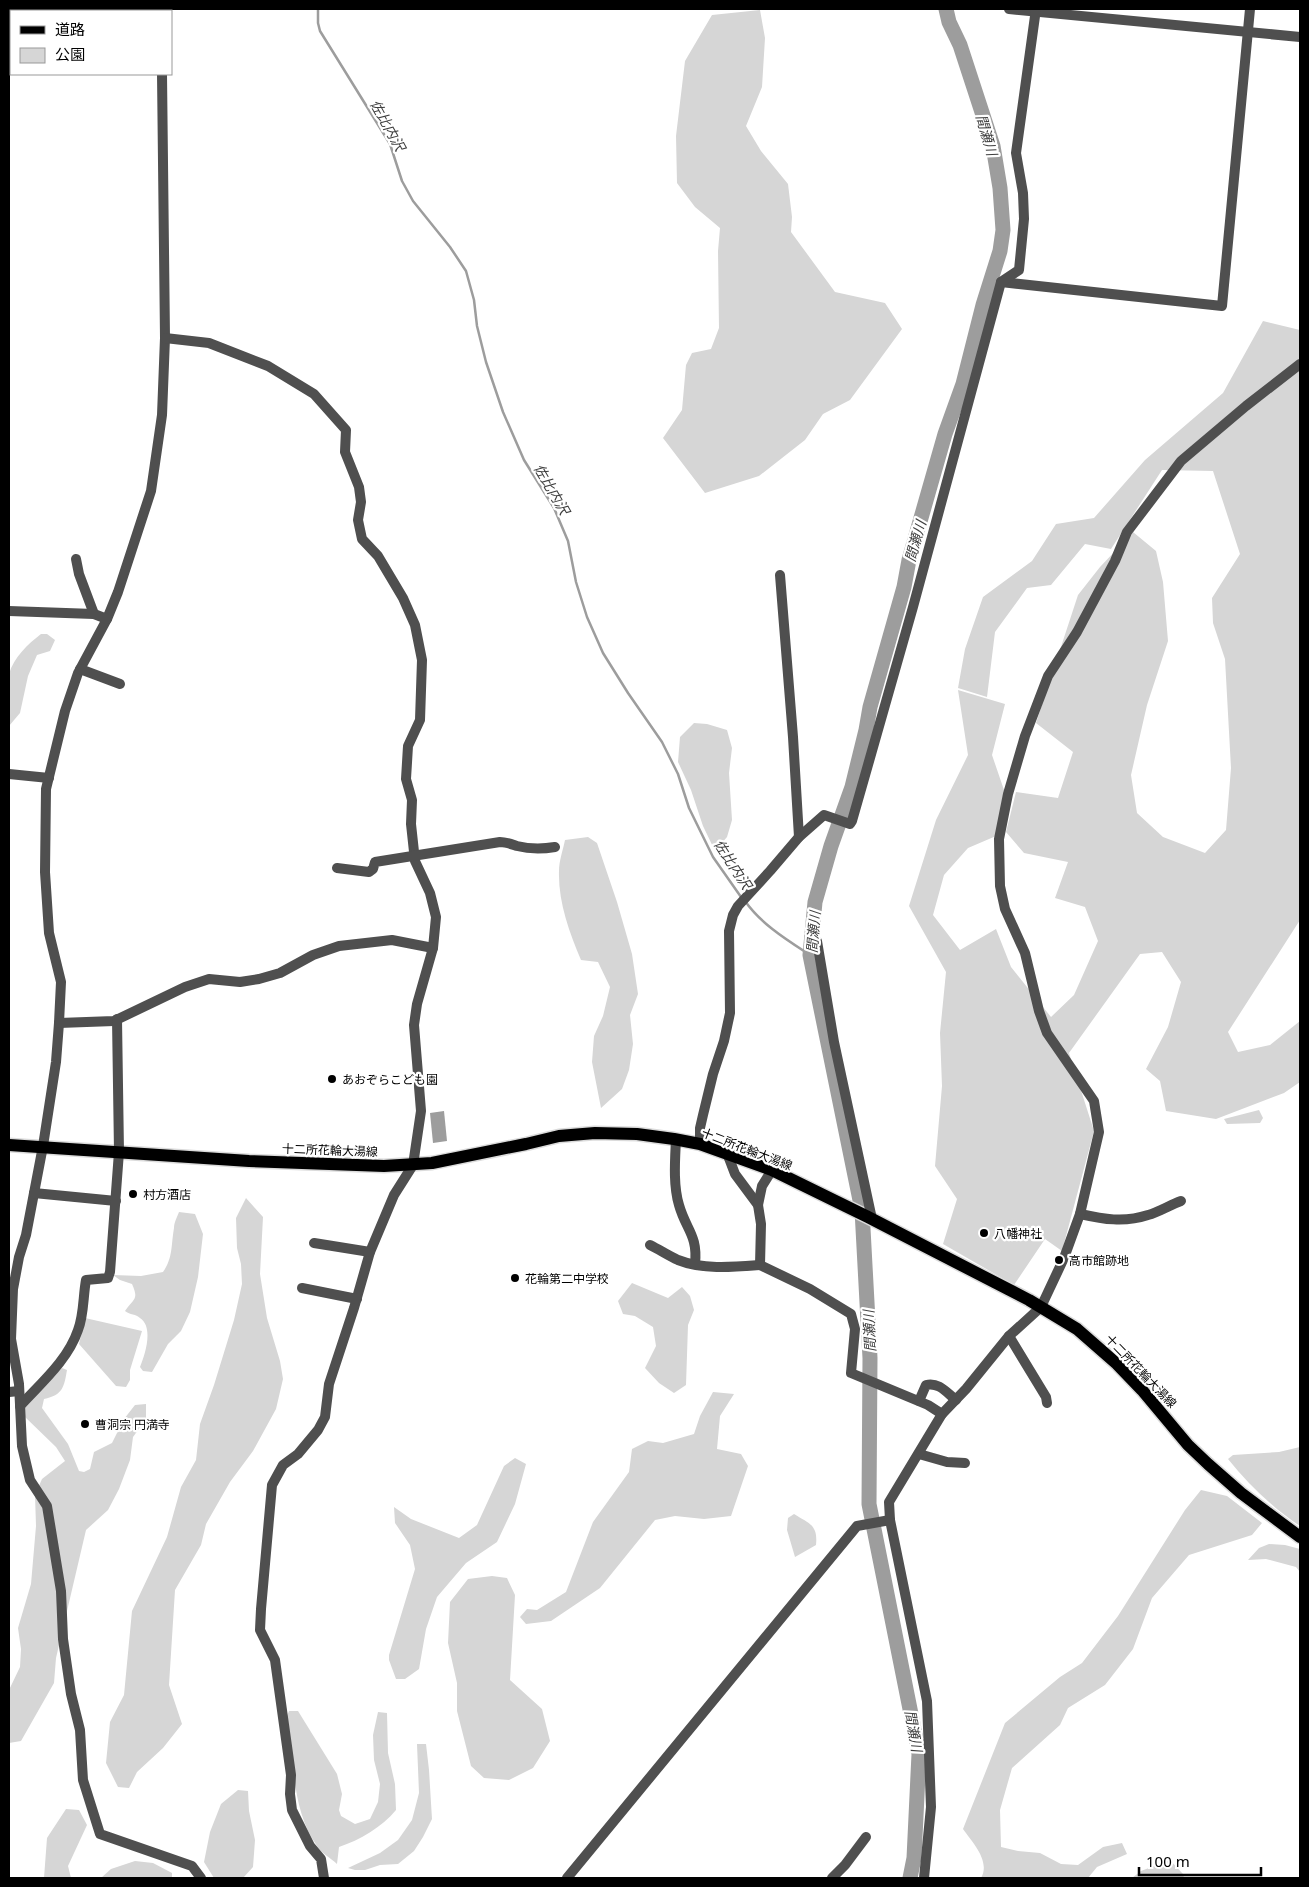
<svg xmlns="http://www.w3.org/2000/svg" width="1309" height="1887" font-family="'Noto Sans','Noto Sans JP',sans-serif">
	<rect width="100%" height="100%" fill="#fff"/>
	<!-- green -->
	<g fill="#d6d6d6">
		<polygon points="760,10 765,38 762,87 746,126 761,151 788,184 792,217 791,232 835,292 885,303 902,329 850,400 823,414 805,440 759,476 705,493 663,438 682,410 686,365 692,353 711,349 719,328 718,251 720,228 695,207 677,183 676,136 685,61 712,15"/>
		<polygon points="1263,321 1300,330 1300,920 1228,1032 1238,1052 1270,1045 1300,1021 1300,1082 1284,1093 1216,1119 1166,1111 1160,1081 1146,1069 1168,1027 1181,982 1162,952 1140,954 1069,1053 1094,1131 1062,1251 1045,1239 1014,1285 943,1244 957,1199 935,1166 942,1086 940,1033 946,972 909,906 936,820 968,755 958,690 1005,704 992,755 1004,790 996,836 968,848 944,875 933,915 960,950 996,929 1011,967 1051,1017 1074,995 1098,941 1085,907 1055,898 1068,862 1024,853 1006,832 1016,792 1058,798 1073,752 1036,723 1078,595 1100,567 1133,532 1156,551 1163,582 1168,641 1147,705 1131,775 1137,813 1163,837 1205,853 1226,830 1231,768 1225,659 1213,623 1212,598 1240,554 1213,471 1162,470 1111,549 1085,544 1051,585 1027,588 995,632 987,697 958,688 965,649 983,597 1032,561 1056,524 1094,518 1145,460 1223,393"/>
		<path d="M41,634H47L55,640L50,651L37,655L28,676L20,713L9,726C9,713 6,685 9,674C14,657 28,644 41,634Z"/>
		<polygon points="694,723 707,724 727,730 732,748 729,773 732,820 727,837 715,851 703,826 691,790 678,762 680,737"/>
		<path d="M588,837L597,843L617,902L632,954L638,994L630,1015L633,1044L629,1070L622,1089L601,1108L592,1062L594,1036L603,1016L610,987L598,962L581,960C569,932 558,901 559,871C559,861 563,850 565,840Z"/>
		<polygon points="1259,1110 1263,1118 1260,1123 1227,1124 1224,1119"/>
		<polygon points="246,1198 263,1217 260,1274 267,1318 280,1361 283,1379 276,1409 253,1451 230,1482 206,1524 201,1545 175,1590 169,1685 182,1724 163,1748 137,1772 129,1788 118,1787 106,1763 110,1722 124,1695 132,1611 167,1537 181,1487 196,1460 200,1424 214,1385 234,1320 242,1284 241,1264 237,1248 236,1218"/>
		<path d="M179,1212L195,1214L203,1234L198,1277L190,1312L181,1331L168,1344L152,1372L143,1371L140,1367C145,1355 154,1327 140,1318C136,1314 130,1315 125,1311C134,1298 139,1300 132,1284L120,1280L113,1275L141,1276L163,1272C173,1258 171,1245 174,1228C174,1223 177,1217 179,1212Z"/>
		<polygon points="632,1283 668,1298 682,1287 690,1296 694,1310 688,1325 686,1385 674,1393 659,1383 645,1368 656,1346 653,1327 635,1316 623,1314 618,1301"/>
		<polygon points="85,1318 142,1331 130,1370 130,1380 126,1387 116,1386 79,1344"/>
		<path d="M62,1368L67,1370C64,1387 63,1395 44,1399L42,1408L68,1444L79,1471L84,1472L90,1469L94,1452L112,1443L124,1419L135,1405L146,1404V1419L133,1437L130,1460L119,1489L108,1510L86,1530L56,1658L54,1683L21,1741L9,1743V1690L20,1667L21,1649L18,1628L31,1584L36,1526L35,1495L42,1479L65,1461L56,1447L24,1416L23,1406Z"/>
		<polygon points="713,1392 734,1394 720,1416 717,1449 741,1454 748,1466 731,1516 704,1519 675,1516 655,1520 600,1588 551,1621 526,1624 520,1617 527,1609 537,1610 566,1592 593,1522 629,1472 632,1449 648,1441 663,1443 694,1434 700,1416"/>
		<path d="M1300,1447V1526C1273,1508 1248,1484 1228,1459L1233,1455L1279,1452Z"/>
		<polygon points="515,1458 526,1464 515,1504 497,1542 466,1563 437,1597 426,1629 419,1669 405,1679 396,1679 389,1660 389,1655 415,1569 410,1545 395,1523 394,1507 411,1519 459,1538 477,1525 504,1466"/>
		<path d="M1201,1490L1227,1496L1262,1523L1252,1535L1189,1555L1152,1598L1133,1649L1105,1685L1068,1708L1060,1725L1012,1768L1000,1810L1001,1847L1018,1851L1040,1853L1061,1864L1078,1865L1103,1847L1122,1843L1127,1854L1097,1867L1088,1878H981C991,1861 972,1842 963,1829L1005,1723L1060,1677L1082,1663L1118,1616L1185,1510Z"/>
		<path d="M794,1514C810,1524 818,1525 816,1545L795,1557L787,1530L788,1518Z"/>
		<polygon points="1269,1544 1285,1545 1300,1549 1300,1572 1296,1567 1266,1559 1248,1560 1259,1548"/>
		<polygon points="492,1576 507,1578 515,1595 510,1680 542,1709 550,1741 533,1768 509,1780 484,1778 471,1766 457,1711 457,1683 448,1643 450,1602 468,1579"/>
		<path d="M289,1711H298L337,1774L342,1794L339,1810L341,1816L355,1824L370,1819L378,1802L380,1784L374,1760L373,1735L378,1712L387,1713L388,1753L395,1784L396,1810C382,1827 360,1840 339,1847L337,1864C331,1858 321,1853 317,1846C291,1809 294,1759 287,1716Z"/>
		<polygon points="417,1744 426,1744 429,1770 432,1819 423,1837 414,1851 398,1864 380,1865 365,1870 355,1870 348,1868 380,1853 398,1840 412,1820 419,1793"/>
		<polygon points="238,1790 248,1791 249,1811 255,1840 253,1867 243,1878 214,1878 204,1862 210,1832 221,1804"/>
		<polygon points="66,1809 79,1810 87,1825 68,1866 71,1878 44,1878 47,1838"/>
		<polygon points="1170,1860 1183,1874 1184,1878 1132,1878 1141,1871"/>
		<polygon points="135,1861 153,1863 172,1873 172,1878 101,1878 111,1869"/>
	</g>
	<!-- water -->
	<polygon fill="#9d9d9d" points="444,1111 447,1141 433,1143 430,1113"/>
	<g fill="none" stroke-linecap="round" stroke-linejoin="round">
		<!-- stream -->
		<g stroke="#9d9d9d" stroke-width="2.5">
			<polyline points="318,9 318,23 320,31 390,144 402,181 413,201 450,247 466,271 474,300 477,326 486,362 503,412 524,460 554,508 568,541 576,582 587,617 603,653 628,693 662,742 678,774 689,808 713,857 741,897"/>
			<path d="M745,901C761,924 787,940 810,955"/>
		</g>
		<!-- river -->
		<polyline stroke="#9d9d9d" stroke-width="15" points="910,1878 914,1858 919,1754 869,1504 870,1358 862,1210 810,955 815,902 831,846 852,787 866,730 870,707 904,587 909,560 945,434 963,384 983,305 1000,251 1003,230 1000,188 993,146 960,45 949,22 946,9"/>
		<defs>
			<polyline id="major" points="9,1145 249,1161 384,1166 432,1163 526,1144 559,1136 595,1133 637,1134 674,1139 700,1144 772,1170 868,1217 1029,1300 1077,1329 1117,1364 1142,1390 1188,1445 1208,1464 1241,1493 1300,1537"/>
		</defs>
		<!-- major casing -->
		<use href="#major" stroke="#dbdbdb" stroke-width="15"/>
		<!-- minor -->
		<g stroke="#4f4f4f" stroke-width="10">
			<polyline points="161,9 161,11"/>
			<polyline points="1009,9 1300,37"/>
			<polyline points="162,74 165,338 162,415 151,491 118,592 107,619 78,673 65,711 46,789 45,872 49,933 61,982 59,1023 56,1062 43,1146 26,1235 19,1257 13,1289 11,1339 19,1384 22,1446 30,1480 47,1506 61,1591 63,1639 71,1694 80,1730 83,1780 100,1834 192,1866 201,1878"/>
			<polyline points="1001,282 1222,306 1250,9"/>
			<polyline points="165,338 209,343 268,366 314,394 346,430 345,452 359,487 361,502 358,520 362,539 378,556 403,598 415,625 422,660 420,720 408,746 406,779 412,800 411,824 415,861 430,893 436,917 433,948 417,1004 414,1025 421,1111 413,1165 394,1195 370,1252 354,1308 329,1384 325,1417 318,1430 298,1454 283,1465 272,1485 261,1609 260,1630 275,1660 291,1775 290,1794 292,1810 310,1846 321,1859 324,1878"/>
			<polyline points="76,559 79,574 94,614"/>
			<polyline points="780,575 793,737 799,837"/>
			<polyline points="9,611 94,614 107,619"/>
			<polyline points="80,669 120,684"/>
			<polyline points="9,774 49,778"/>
			<path d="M337,868L369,872L373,869L375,862L500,842C506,842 511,844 517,846C529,849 543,849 555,847"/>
			<polyline points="817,941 834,1042 872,1219"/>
			<polyline points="59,1023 114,1021 185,987 209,979 240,982 259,979 280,973 313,955 339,946 392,940 433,948"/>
			<path d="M676,1139C675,1160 673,1185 679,1205C686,1230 698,1235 695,1264"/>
			<polyline points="700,1144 700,1128 703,1115 713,1074 724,1041 730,1013 729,931 733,915 738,906 770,871 799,837 824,815 850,824 852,821 913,607 1001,282 1019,270 1024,219 1023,193 1016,153 1036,9"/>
			<polyline points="727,1153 735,1174 758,1205 761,1224 760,1265 810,1289 851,1314 855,1329 851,1373 928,1405 942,1414"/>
			<polyline points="34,1193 116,1201"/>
			<polyline points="758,1205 762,1186 772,1170"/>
			<path d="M1080,1214C1103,1219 1124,1223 1148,1215C1159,1212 1170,1205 1181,1201"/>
			<polyline points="314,1243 370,1252"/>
			<path d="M650,1245C660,1250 669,1256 678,1260C703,1270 734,1267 760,1265"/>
			<polyline points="302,1288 357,1299"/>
			<polyline points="1009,1336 1046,1397 1047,1403"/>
			<polyline points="9,1392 19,1391"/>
			<path d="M919,1401L926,1385C939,1382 946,1392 956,1400"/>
			<path d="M20,1406C41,1383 68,1360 78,1330C84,1315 83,1296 86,1280L108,1278L110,1272L119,1152L117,1019"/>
			<polyline points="919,1454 947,1462 965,1463"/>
			<polyline points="567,1878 857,1526 890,1520"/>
			<polyline points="832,1878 845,1865 866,1837"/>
			<polyline points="924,1878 931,1807 927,1701 890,1520 889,1502 942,1414 966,1389 1009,1336 1041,1307 1064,1258 1080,1214 1099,1132 1094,1101 1047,1033 1039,1011 1025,953 1005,909 1000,886 999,839 1008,794 1025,736 1048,676 1077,632 1115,561 1127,532 1181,461 1246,406 1300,364"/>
		</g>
		<!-- major -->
		<use href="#major" stroke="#000" stroke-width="12"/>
	</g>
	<!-- markers -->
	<g fill="#000" stroke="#fff" stroke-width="2">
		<circle cx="332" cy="1079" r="5"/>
		<circle cx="133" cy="1194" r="5"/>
		<circle cx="984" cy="1233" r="5"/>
		<circle cx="1059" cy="1260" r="5"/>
		<circle cx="515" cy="1278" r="5"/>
		<circle cx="85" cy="1424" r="5"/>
	</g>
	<g text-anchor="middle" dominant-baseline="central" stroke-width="4.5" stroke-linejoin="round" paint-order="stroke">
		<!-- poi labels -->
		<g font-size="12" fill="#000" stroke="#fff" text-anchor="start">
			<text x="342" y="1079">あおぞらこども園</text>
			<text x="143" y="1194">村方酒店</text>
			<text x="994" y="1233">八幡神社</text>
			<text x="1069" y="1260">高市館跡地</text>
			<text x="525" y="1278">花輪第二中学校</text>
			<text x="95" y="1424">曹洞宗 円満寺</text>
		</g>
		<!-- street labels -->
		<g font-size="12" fill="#000" stroke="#fff">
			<text transform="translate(747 1149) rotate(21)">十二所花輪大湯線</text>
			<text transform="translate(330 1150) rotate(2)">十二所花輪大湯線</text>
			<text transform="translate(1141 1371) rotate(46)">十二所花輪大湯線</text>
		</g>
		<!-- water labels -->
		<g font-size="14" font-style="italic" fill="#3e3e3e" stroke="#fff">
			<text transform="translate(388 125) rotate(61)">佐比内沢</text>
			<text transform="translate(987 135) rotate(74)">間瀬川</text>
			<text transform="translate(552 489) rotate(60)">佐比内沢</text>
			<text transform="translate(915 541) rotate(-74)">間瀬川</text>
			<text transform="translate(733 864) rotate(57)">佐比内沢</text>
			<text transform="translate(813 932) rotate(-85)">間瀬川</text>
			<text transform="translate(869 1331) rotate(-93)">間瀬川</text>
			<text transform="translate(914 1731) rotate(80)">間瀬川</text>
		</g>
	</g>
	<!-- border -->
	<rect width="1309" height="1887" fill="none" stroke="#000000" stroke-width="20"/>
	<!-- legend -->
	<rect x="10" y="10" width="162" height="65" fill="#ffffff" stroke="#999999"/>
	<rect x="20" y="26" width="25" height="8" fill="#000000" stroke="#999999"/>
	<text x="55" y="35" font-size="15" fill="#000000">道路</text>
	<rect x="20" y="48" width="25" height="15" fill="#d6d6d6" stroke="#999999"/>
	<text x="55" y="60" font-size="15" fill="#000000">公園</text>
	<!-- scale -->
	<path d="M1139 1867v8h122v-8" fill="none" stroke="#000000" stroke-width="2.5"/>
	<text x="1146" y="1867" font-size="15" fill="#000000" stroke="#ffffff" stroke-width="4" paint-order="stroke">100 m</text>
</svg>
